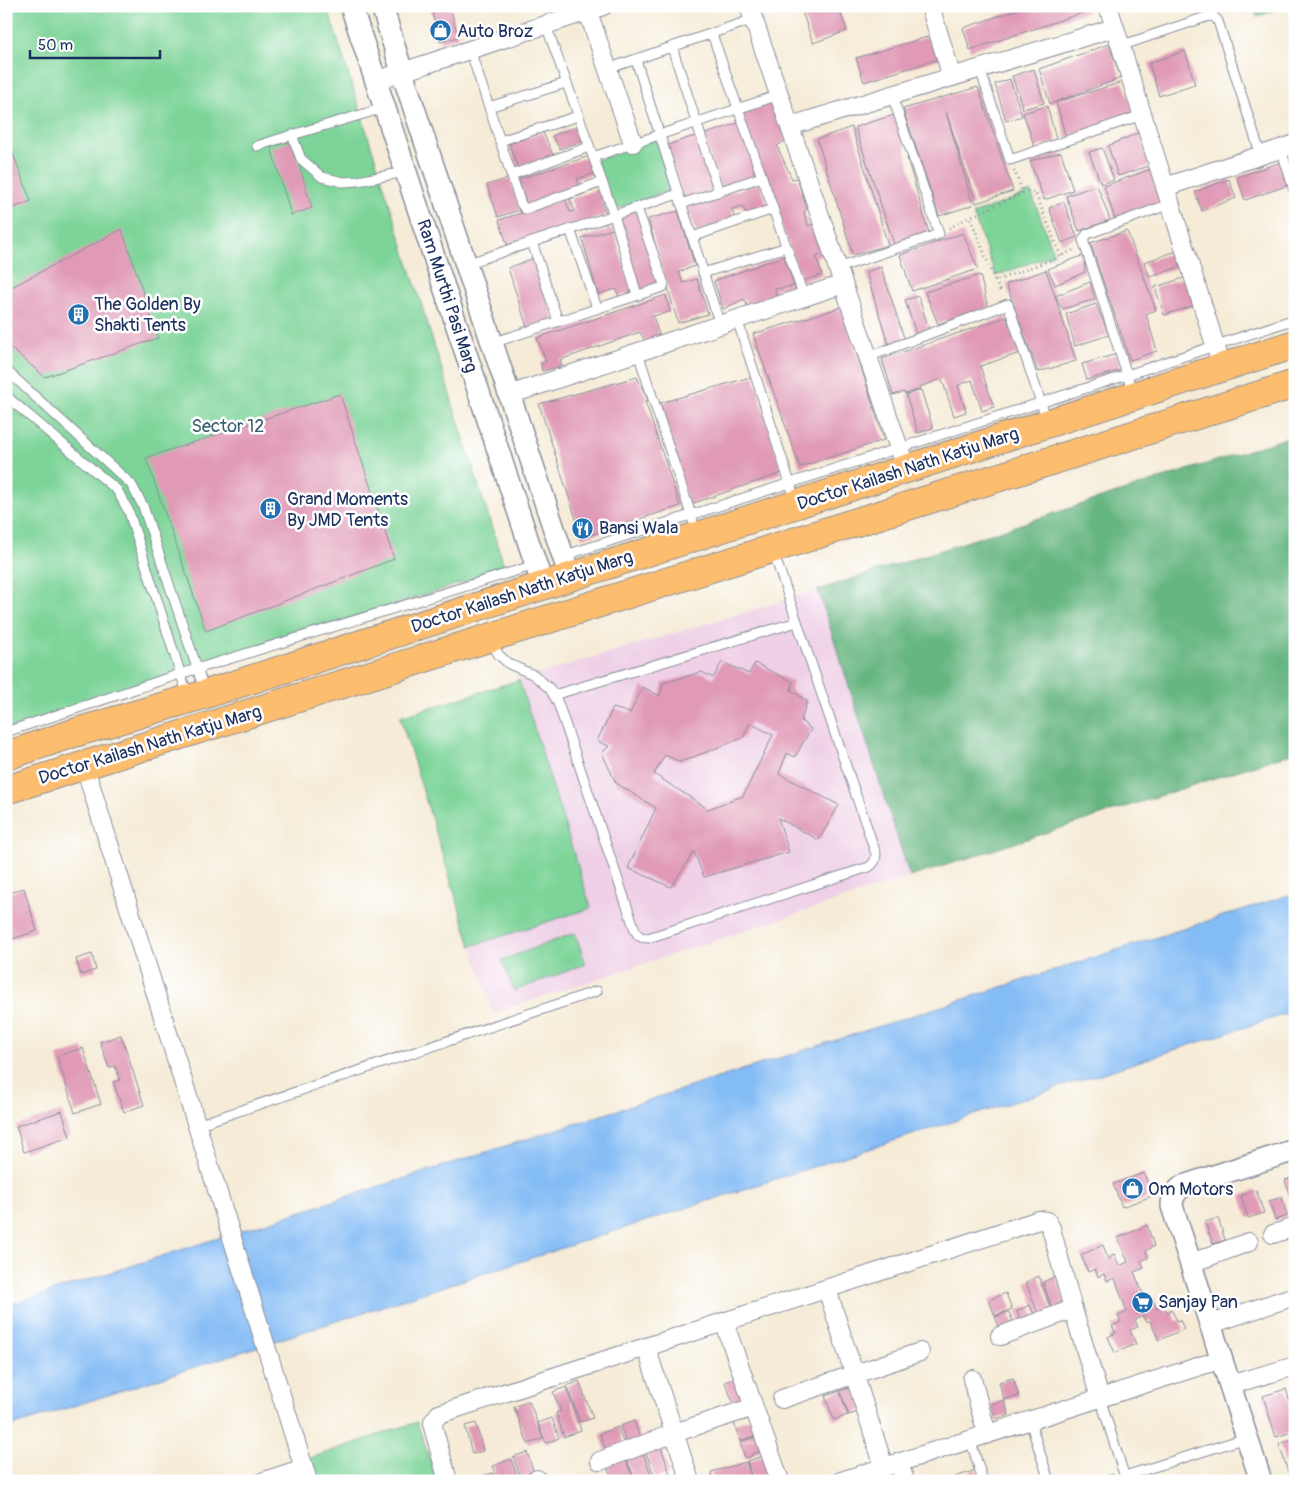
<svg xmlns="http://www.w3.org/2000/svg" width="1301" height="1487" font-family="Pangolin,sans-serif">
	<rect width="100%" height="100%" fill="#fff"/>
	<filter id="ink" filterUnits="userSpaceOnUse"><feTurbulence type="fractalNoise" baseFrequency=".02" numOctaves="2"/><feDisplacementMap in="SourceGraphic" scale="10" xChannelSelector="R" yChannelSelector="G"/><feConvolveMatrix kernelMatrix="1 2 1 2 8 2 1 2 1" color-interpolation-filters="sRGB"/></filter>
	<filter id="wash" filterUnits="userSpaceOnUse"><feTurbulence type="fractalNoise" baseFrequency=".0096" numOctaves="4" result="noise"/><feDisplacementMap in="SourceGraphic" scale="20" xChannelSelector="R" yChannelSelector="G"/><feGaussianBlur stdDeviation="1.12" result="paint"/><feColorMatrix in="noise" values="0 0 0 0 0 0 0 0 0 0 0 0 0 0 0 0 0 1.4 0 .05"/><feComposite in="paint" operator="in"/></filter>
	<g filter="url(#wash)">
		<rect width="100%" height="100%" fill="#f5ebd6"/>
		<!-- built -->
		<polygon fill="#efd0e6" points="818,590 910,877 493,1013 400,717 519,680"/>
		<!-- green -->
		<g fill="#7dd498" stroke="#4c827b">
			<polygon points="6,6 327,6 505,569 6,730"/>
			<polygon points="1253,6 1284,6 1257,17"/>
			<polygon points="656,139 673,189 613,210 596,160"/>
			<polygon points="1031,192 1054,254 996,276 973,214"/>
			<polygon points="519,680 591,908 471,946 400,717"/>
			<polygon points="575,933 586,964 514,991 502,960"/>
			<polygon points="417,1422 437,1481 317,1481 310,1458"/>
		</g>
		<!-- forest -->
		<polygon fill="#66b680" stroke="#40726f" points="1295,435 1295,752 910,877 818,590"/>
		<!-- water -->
		<polygon fill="#84bcf5" stroke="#5076aa" points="1295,893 1295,1011 6,1428 6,1306"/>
		<g id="blocks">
			<!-- building -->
			<g fill="#e09ab6" fill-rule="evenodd">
				<polygon points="430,6 450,6 458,37 440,42"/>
				<polygon points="800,6 838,6 847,31 813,43"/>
				<polygon points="1028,6 1086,6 1088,11 970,50 963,28"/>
				<polygon points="934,35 942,58 864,82 856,58"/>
				<polygon points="1109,44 1121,78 1050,104 1039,69"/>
				<polygon points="1185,51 1195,84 1159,96 1149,63"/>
				<polygon points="1034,69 1044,103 1023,109 1012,76"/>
				<polygon points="1010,79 1022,116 1006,121 995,84"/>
				<polygon points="1123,82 1135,114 1066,138 1056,102"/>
				<polygon points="978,87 1013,191 976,203 946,112 973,205 939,216 903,109"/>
				<polygon points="775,100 786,140 777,146 792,179 797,178 807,209 804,212 808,226 813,224 823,254 816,257 822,275 802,281 741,113"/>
				<polygon points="1047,106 1057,142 1035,148 1023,113"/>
				<polygon points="894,115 900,135 902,134 908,158 907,158 929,233 894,244 855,127"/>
				<polygon points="738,123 757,169 753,170 756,176 720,188 703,135"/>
				<polygon points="578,126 582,141 560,149 552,136"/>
				<polygon points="852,127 888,245 853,255 817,139"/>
				<polygon points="543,132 553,155 518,169 509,144"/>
				<polygon points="1140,132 1149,166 1118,176 1108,146"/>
				<polygon points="6,135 31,201 6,211"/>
				<polygon points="698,135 716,189 684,199 667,145"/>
				<polygon points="292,141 312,208 291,215 271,147"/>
				<polygon points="1102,148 1114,180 1101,184 1089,152"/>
				<polygon points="1061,152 1073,190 1044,200 1030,161"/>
				<polygon points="590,156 595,173 577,179 580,188 527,205 519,179"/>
				<polygon points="1281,162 1289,185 1245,200 1237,177"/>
				<polygon points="1154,168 1162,202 1115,219 1104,186"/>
				<polygon points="510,178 520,210 498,217 487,185"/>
				<polygon points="1229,179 1236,198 1202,211 1195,192"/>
				<polygon points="760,183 768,207 746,216 743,206 732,209 735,220 696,233 687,206"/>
				<polygon points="1097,185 1110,220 1079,231 1066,196"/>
				<polygon points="600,188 606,202 602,203 607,215 508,247 499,220 565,199 570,212 575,211 570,199"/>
				<polygon points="1064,202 1077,237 1062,243 1049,208"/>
				<polygon points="636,209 664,286 639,293 615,215"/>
				<polygon points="678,211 695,266 679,272 683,283 697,279 708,314 678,323 648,219"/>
				<polygon points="122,229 158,338 45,377 6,344 6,290"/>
				<polygon points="613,229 632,292 619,297 616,289 598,294 582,238"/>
				<polygon points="1127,231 1156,310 1146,314 1157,351 1130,360 1090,243"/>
				<polygon points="963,233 978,269 912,291 900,255"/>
				<polygon points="1180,250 1185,265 1150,277 1144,262"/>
				<polygon points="1084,255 1085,272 1055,285 1048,269"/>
				<polygon points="784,256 794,286 775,289 776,299 749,309 744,299 723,309 714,281"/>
				<polygon points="534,258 554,320 527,327 508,268"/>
				<polygon points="881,267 905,341 889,346 866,272"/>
				<polygon points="1046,270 1055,296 1090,282 1095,299 1063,309 1055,296 1076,361 1038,372 1006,284"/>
				<polygon points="980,275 988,308 938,324 925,292"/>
				<polygon points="1187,277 1196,305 1164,315 1155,287"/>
				<polygon points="666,295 670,312 653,316 660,338 645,341 640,332 560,360 562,366 542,371 541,363 546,361 537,338"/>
				<polygon points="918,296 930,332 917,337 905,300"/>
				<polygon points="1096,304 1109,335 1075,346 1066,314"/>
				<polygon points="842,307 884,440 800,467 753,334"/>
				<polygon points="1006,317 1020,353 980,366 994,407 982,411 972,380 958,385 966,412 954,416 942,379 919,387 920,389 905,394 904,392 893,395 882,359"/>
				<polygon points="1117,354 1121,370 1087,380 1082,364"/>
				<polygon points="754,376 782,473 688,505 660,403"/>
				<polygon points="637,377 648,400 645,401 680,506 582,538 539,404"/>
				<polygon points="921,390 933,428 918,433 906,395"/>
				<polygon points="340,394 394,559 206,631 146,458"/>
				<path d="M722,662L749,674L755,663L793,682L791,690L807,701L801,721L811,729L795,757L787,753L779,774L839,805L819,840L778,818L789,852L704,877L694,852L671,887L628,868L656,808L616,783L602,753L609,746L597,741L613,708L630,713L643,687L660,696L663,683L702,672L713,678ZM750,723L773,735L743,796L708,809L654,774L665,755L680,762L743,738Z"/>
				<polygon points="24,888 37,931 6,941 6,894"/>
				<polygon points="92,954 96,970 81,975 76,959"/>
				<polygon points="121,1035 144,1105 124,1112 113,1082 120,1080 115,1066 109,1068 100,1042"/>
				<polygon points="83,1048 101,1104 75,1113 57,1056"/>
				<polygon points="62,1111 70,1137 24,1152 16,1126"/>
				<polygon points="1144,1173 1152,1196 1122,1207 1113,1184"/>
				<polygon points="1295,1177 1295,1203 1292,1204 1285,1180"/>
				<polygon points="1256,1190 1264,1213 1248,1218 1241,1196"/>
				<polygon points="1282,1197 1287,1216 1275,1220 1269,1201"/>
				<polygon points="1218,1218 1225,1240 1213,1244 1205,1222"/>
				<polygon points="1147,1225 1154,1246 1146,1251 1148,1258 1141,1261 1144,1268 1134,1272 1147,1303 1152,1298 1157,1309 1162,1303 1168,1314 1171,1309 1177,1321 1180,1320 1184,1329 1159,1340 1150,1321 1146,1322 1143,1316 1135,1320 1138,1327 1130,1330 1136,1344 1115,1353 1108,1337 1116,1333 1112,1326 1121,1322 1118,1316 1127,1312 1115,1278 1107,1281 1104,1274 1098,1277 1095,1269 1088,1272 1081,1255 1103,1245 1108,1260 1114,1254 1119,1266 1128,1262 1118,1238"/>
				<polygon points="1039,1276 1052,1312 1039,1317 1026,1282"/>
				<polygon points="1056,1276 1066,1305 1053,1310 1043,1282"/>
				<polygon points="1006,1293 1012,1309 995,1316 989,1300"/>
				<polygon points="1030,1305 1036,1319 1022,1325 1017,1311"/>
				<polygon points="1009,1312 1015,1326 1001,1331 995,1317"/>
				<polygon points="737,1378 748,1405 736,1410 725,1382"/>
				<polygon points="1013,1378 1019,1396 1004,1400 999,1382"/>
				<polygon points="579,1381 593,1418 580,1422 567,1386"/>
				<polygon points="854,1386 863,1410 849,1415 840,1391"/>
				<polygon points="566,1387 581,1430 564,1437 556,1413 561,1411 553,1392"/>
				<polygon points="1286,1389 1295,1418 1295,1431 1276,1437 1263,1396"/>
				<polygon points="840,1391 848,1415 834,1420 825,1396"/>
				<polygon points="1004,1400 1009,1415 996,1419 991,1404"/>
				<polygon points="529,1401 543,1438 528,1444 514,1407"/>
				<polygon points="552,1418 559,1438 546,1443 538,1423"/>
				<polygon points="752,1418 758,1435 740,1441 734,1423"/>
				<polygon points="634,1421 642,1443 628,1448 620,1426"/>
				<polygon points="476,1423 483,1451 472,1454 465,1426"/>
				<polygon points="618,1427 625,1448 607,1454 600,1434"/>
				<polygon points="758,1436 763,1451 752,1454 752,1456 745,1458 740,1442"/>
				<polygon points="1295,1439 1295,1481 1291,1481 1279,1444"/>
				<polygon points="660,1444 670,1474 655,1479 645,1449"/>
				<polygon points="642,1449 653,1481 635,1481 625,1455"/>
				<polygon points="527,1452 535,1476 522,1481 513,1457"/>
				<polygon points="624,1455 634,1481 613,1481 606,1463"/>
				<polygon points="764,1456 773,1481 753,1481 747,1461"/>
				<polygon points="511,1459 519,1481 499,1481 493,1466"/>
				<polygon points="746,1462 752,1481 713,1481 711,1472"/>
				<polygon points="976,1470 980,1481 953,1481 952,1478"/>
				<polygon points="493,1473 495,1481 479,1481 478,1477"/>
				<polygon points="1113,1474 1115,1481 1093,1481 1093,1480"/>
			</g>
		</g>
	</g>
	<g filter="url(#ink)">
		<use href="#blocks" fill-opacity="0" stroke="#888d9a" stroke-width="1"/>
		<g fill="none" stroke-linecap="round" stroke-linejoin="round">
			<defs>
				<g id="service">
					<polyline points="546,25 614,215 637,295"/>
					<polyline points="712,34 804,297"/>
					<path d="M1120,46L1209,16C1214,16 1215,17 1218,21L1261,156"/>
					<polyline points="672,47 719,192"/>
					<polyline points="470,50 521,204 525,209 602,182"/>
					<polyline points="636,60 720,325"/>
					<polyline points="607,69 754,19"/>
					<polyline points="980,69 1010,160 1142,115"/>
					<polyline points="489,107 566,83"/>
					<polyline points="384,108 292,135 301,159 322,177 343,182 358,181 405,172"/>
					<polyline points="500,141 578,116"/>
					<polyline points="257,146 292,135"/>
					<polyline points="1281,149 1295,193"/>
					<polyline points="593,157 779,95"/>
					<polyline points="511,175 589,147"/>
					<polyline points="681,204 762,177"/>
					<polyline points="570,229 597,308"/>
					<polyline points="692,237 773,209"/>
					<polyline points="532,242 558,321"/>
					<polyline points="466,264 678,194"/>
					<polyline points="838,268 939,234 892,95"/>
					<polyline points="703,273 787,247"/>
					<polyline points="737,319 796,502"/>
					<polyline points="492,343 663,287 664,284 637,208"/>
					<polyline points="638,353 693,521"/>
					<polyline points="868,357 1008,304 1047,421"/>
					<polyline points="6,370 131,484 143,506 205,692"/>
					<polyline points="1133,393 1083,240 1087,234 1090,233 1170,204"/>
					<polyline points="6,396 117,490 129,512 188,697"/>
					<polyline points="563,556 1127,375 1295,319"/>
					<path d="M490,641L499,655L509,664L534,675L550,689L558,703L635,930C638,936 640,938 648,938L869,867C874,863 876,861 876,854L773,551"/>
					<polyline points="554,695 797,622"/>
					<polyline points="6,732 180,674 535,565"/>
					<polyline points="197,1125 597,991"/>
					<polyline points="1100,1398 1126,1481"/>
					<polyline points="1030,1421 1049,1481"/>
					<polyline points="970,1439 983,1481"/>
					<polyline points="1125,1476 1246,1438"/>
				</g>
				<g id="minor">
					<polyline points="586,6 633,143"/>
					<polyline points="749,6 906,469"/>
					<polyline points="930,6 952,77"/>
					<polyline points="1108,6 1222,367"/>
					<polyline points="375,81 603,6"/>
					<polyline points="790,126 1114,28"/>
					<polyline points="1165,187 1295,144"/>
					<polyline points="509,395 843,284"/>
					<polyline points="84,764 308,1481"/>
					<polyline points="1273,1234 1295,1227"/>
					<polyline points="1191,1263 1249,1242"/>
					<polyline points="827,1289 884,1467"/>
					<polyline points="724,1322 780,1481"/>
					<polyline points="1211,1324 1295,1296"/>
					<polyline points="1000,1336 1073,1309"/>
					<polyline points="646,1347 690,1481"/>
					<polyline points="972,1379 987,1434"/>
					<polyline points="1230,1385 1295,1366"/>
					<polyline points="782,1399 920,1352"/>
					<polyline points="600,1461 674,1433 754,1407"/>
					<polyline points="899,1462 905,1481"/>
					<polyline points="264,1481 304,1468"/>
					<polyline points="448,1481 433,1427 433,1422 439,1414 1039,1220 1047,1221 1051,1228 1073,1309 1100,1398"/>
					<polyline points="534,1481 537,1479"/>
					<polyline points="841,1481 1222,1359"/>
				</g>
				<g id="tertiary">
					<polyline points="351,6 543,586"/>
					<polyline points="382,6 402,72 570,577"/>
					<path d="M1261,1481L1172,1206C1172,1197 1176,1191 1183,1186L1295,1150"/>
				</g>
				<g id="primary">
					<polyline points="6,756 74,733 206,694 1295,344"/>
					<polyline points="6,790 1295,384"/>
				</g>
			</defs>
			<!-- service casing -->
			<use href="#service" stroke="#888d9a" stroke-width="11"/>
			<!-- minor casing -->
			<use href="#minor" stroke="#888d9a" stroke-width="20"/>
			<!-- tertiary casing -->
			<use href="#tertiary" stroke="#888d9a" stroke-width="24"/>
			<!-- primary casing -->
			<use href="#primary" stroke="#888d9a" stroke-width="30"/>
			<!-- path -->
			<g stroke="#888d9a" stroke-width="3" stroke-dasharray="1 4" stroke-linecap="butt">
				<polyline points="1014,170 1023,193"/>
				<polyline points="949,228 970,217"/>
				<path d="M1061,256L1036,195C1031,190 1029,191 1023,193L970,217L995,281L1061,256L1073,250"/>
				<polyline points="995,281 1002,294"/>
			</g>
			<!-- service -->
			<use href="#service" stroke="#fff" stroke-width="9"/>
			<!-- minor -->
			<use href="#minor" stroke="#fff" stroke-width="18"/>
			<!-- tertiary -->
			<use href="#tertiary" stroke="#fff" stroke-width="21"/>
			<!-- primary -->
			<use href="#primary" stroke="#fcbd6e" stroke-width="28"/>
		</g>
	</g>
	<!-- icons -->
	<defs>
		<symbol id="shop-disc" viewBox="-11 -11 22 22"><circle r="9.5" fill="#1f6fb2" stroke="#fff"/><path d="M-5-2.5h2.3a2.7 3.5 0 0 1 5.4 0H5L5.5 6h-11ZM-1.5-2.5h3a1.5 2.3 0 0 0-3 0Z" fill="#fff"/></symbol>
		<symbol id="building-disc" viewBox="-11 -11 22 22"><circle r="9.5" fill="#1f6fb2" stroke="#fff"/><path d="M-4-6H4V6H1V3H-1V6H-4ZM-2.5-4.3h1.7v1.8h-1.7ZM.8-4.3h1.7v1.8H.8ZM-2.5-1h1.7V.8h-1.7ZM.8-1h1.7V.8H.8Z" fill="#fff"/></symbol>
		<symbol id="restaurant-disc" viewBox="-11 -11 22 22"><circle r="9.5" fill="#1f6fb2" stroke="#fff"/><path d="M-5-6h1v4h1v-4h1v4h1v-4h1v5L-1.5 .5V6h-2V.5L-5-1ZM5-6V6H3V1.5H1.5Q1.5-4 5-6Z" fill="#fff"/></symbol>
		<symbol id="supermarket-disc" viewBox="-11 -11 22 22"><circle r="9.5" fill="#1f6fb2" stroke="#fff"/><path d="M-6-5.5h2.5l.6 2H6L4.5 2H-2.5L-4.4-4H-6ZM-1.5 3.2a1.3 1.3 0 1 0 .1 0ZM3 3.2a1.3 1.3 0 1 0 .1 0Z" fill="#fff"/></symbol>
	</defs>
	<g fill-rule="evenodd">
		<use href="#shop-disc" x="428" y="18" width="25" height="25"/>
		<use href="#building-disc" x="66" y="302" width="25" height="25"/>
		<use href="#building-disc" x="258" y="496" width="25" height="25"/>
		<use href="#restaurant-disc" x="570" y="516" width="25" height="25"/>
		<use href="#shop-disc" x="1120" y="1176" width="25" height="25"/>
		<use href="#supermarket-disc" x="1130" y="1290" width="25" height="25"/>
	</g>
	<g text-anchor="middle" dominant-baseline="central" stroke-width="5" stroke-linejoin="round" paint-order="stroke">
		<!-- poi labels -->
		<g font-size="18" fill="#1b2f5e" stroke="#fff" text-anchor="start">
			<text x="457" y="31">Auto Broz</text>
			<text x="94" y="304">The Golden By<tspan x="94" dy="21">Shakti Tents</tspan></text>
			<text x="287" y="499">Grand Moments<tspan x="287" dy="21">By JMD Tents</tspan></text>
			<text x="599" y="528">Bansi Wala</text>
			<text x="1148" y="1189">Om Motors</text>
			<text x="1158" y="1302">Sanjay Pan</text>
		</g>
		<!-- street labels -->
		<g font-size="18" fill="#1b2f5e" stroke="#fff">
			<text transform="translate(447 296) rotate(72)">Ram Murthi Pasi Marg</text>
			<text transform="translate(908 469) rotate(-18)">Doctor Kailash Nath Katju Marg</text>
			<text transform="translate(522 592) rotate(-18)">Doctor Kailash Nath Katju Marg</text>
			<text transform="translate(150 745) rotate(-17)">Doctor Kailash Nath Katju Marg</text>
		</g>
		<!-- park labels -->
		<g font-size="18" fill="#38616f" stroke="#fff">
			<text x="228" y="426">Sector 12</text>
		</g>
	</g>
	<!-- margin -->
	<rect width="1301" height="1487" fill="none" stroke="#fff" stroke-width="25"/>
	<!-- scale -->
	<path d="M30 50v8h130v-8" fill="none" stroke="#1b2f5e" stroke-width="2.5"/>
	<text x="38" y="50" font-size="15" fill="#1b2f5e" stroke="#ffffff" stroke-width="4" paint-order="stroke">50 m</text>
</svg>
